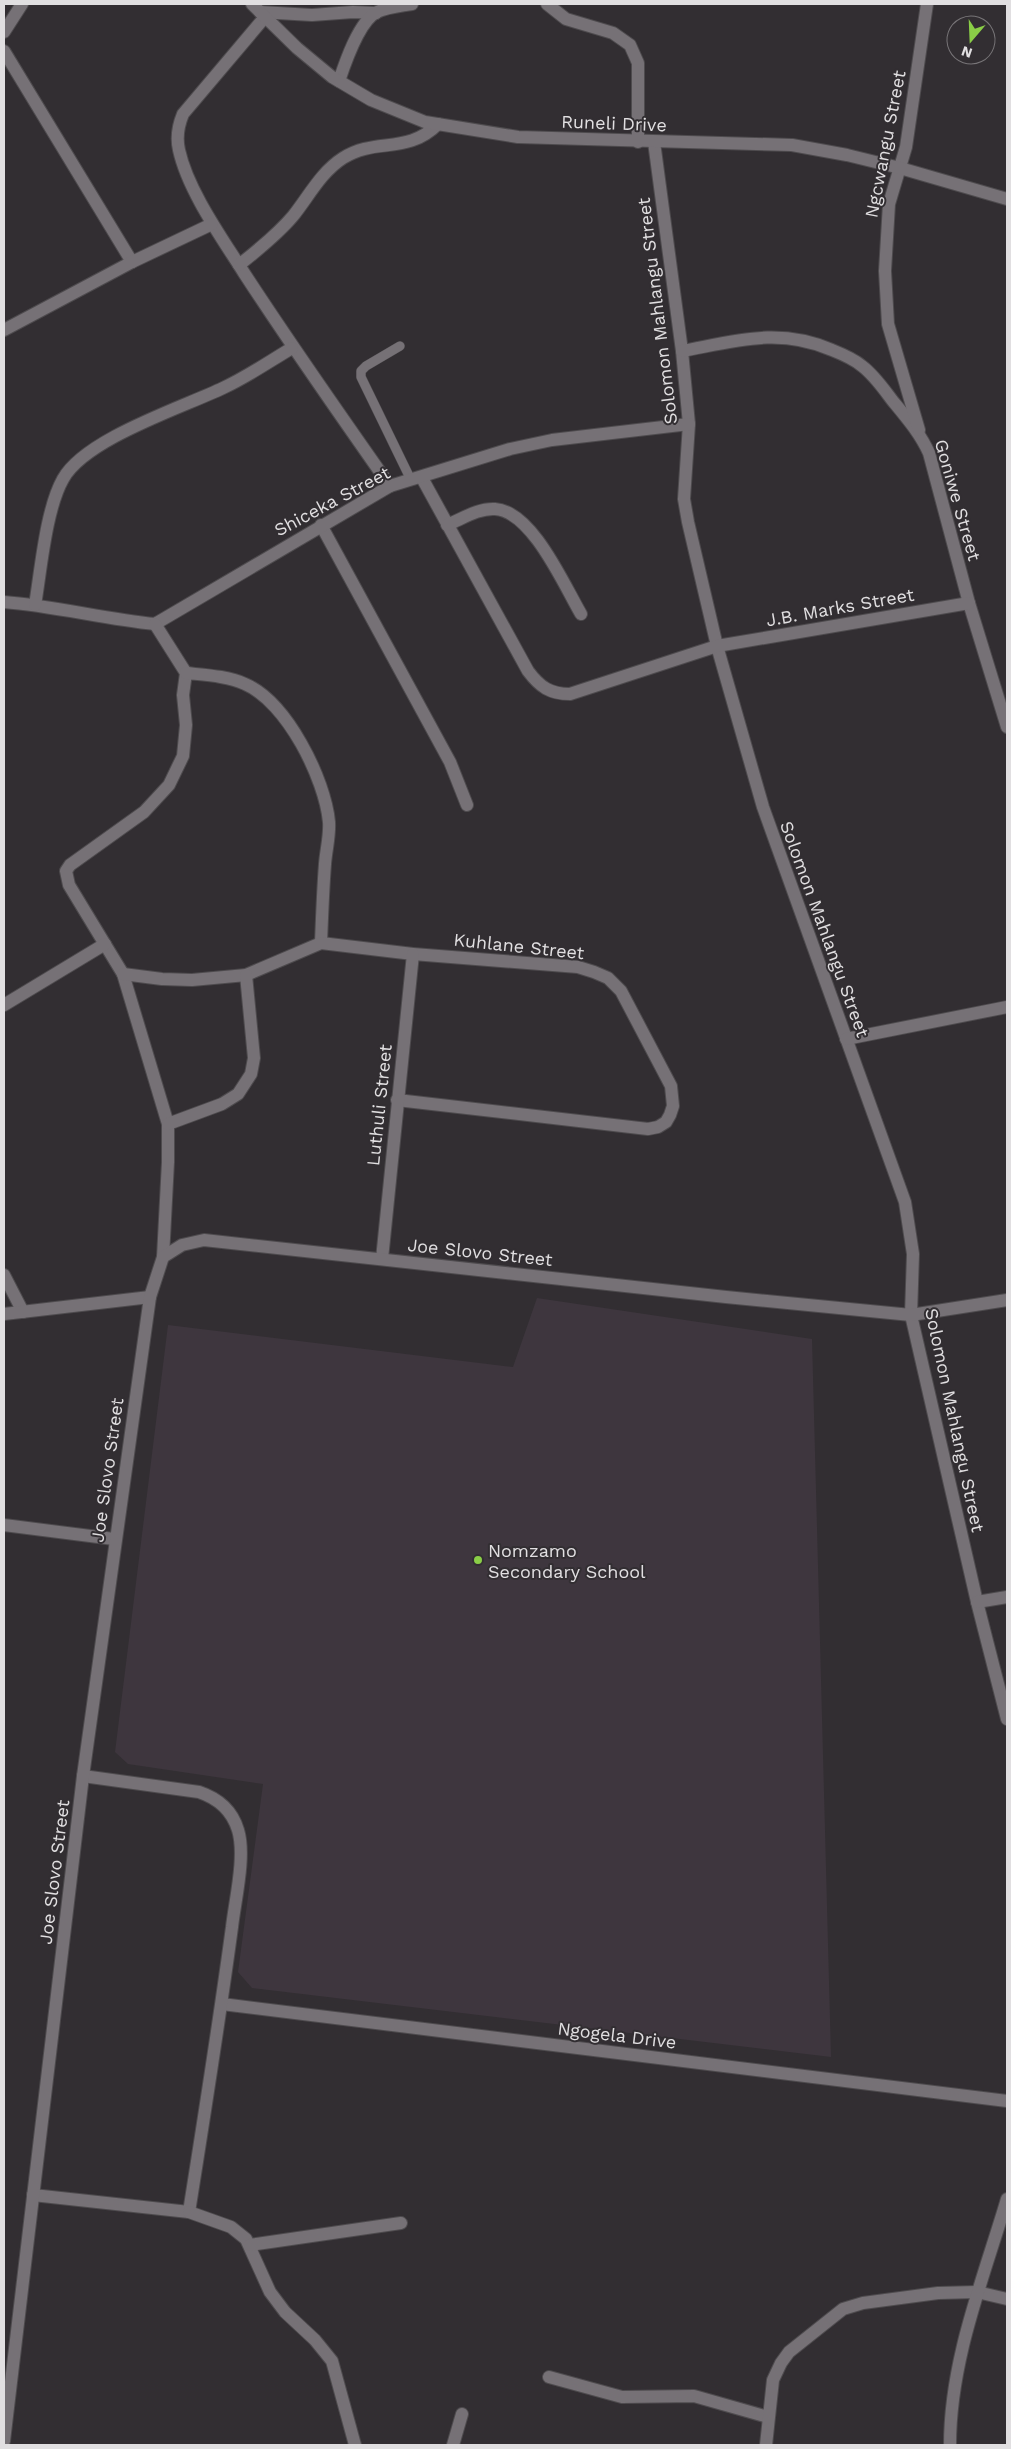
<svg xmlns="http://www.w3.org/2000/svg" width="1011" height="2449" font-family="'Work Sans',sans-serif">
	<rect width="100%" height="100%" fill="#322e32"/>
	<!-- built -->
	<polygon fill="#3e363e" points="537,1298 812,1339 831,2057 252,1988 238,1972 263,1784 128,1764 115,1752 168,1325 513,1367"/>
	<g fill="none" stroke-linecap="round" stroke-linejoin="round">
		<defs>
			<polyline id="service" points="400,346 366,366 361,371 361,377 411,480"/>
			<g id="minor">
				<polyline points="547,4 566,19 613,33 630,45 638,63 638,142"/>
				<polyline points="260,12 312,15 353,12 376,13"/>
				<path d="M265,17L183,114C178,126 176,137 179,150C188,191 222,238 244,273C291,345 340,415 390,486"/>
				<polyline points="4,32 22,4"/>
				<polyline points="4,51 132,262"/>
				<path d="M339,81C345,63 359,21 377,12C387,7 401,6 412,4"/>
				<polyline points="654,142 682,351 689,424 684,499 688,522 717,646 763,807 905,1202 913,1254 911,1315 977,1602 1007,1719"/>
				<path d="M239,265C258,250 278,234 293,216C309,196 321,172 343,158C376,137 407,155 438,124"/>
				<polyline points="4,330 132,262 212,224"/>
				<path d="M682,351C736,341 779,327 832,350C842,354 854,359 862,366C874,375 883,388 892,400C906,417 920,433 929,453L969,603L1007,727"/>
				<polyline points="919,430 888,324 885,271 889,204 906,147 927,4"/>
				<path d="M422,478L528,671C540,687 550,694 570,694L717,646L969,603"/>
				<polyline points="321,525 450,762 467,805"/>
				<path d="M447,525C462,519 478,508 495,509C532,511 564,585 581,614"/>
				<path d="M4,602C55,606 104,619 155,624L390,486L510,449L552,440L689,424"/>
				<path d="M35,605C41,569 46,509 63,479C85,439 181,408 223,388C247,377 270,361 292,348"/>
				<polyline points="155,624 186,673 183,695 186,725 183,756 169,785 144,812 70,865 66,871 69,885 123,974 168,1124 168,1162 163,1257"/>
				<path d="M186,673C205,675 228,676 245,684C287,702 325,779 329,822C330,836 326,850 325,864C323,890 322,917 321,943"/>
				<polyline points="123,974 162,979 192,980 246,975 321,943 413,954 578,967 594,972 608,978 621,991 671,1086 673,1106 670,1115 666,1122 658,1127 648,1129 397,1100"/>
				<polyline points="4,1005 105,944"/>
				<polyline points="846,1039 1007,1007"/>
				<polyline points="168,1124 222,1104 238,1094 251,1074 254,1058 246,975"/>
				<polyline points="382,1259 413,954"/>
				<polyline points="4,1275 23,1312"/>
				<polyline points="4,1314 150,1297"/>
				<polyline points="4,1525 114,1539"/>
				<polyline points="977,1602 1007,1597"/>
				<polyline points="222,2004 1007,2101"/>
				<path d="M33,2195L189,2212C204,2118 219,2023 232,1927C235,1900 246,1856 238,1830C232,1810 217,1798 199,1792L83,1776"/>
				<polyline points="189,2212 231,2227 246,2239 270,2292 285,2312 315,2340 332,2361 355,2445"/>
				<polyline points="250,2245 401,2223"/>
				<polyline points="549,2377 622,2397 694,2396 768,2417"/>
				<polyline points="453,2445 462,2414"/>
				<polyline points="766,2445 773,2380 781,2363 789,2352 843,2309 863,2303 938,2293 977,2292 1007,2299"/>
				<path d="M950,2445C950,2360 983,2280 1007,2199"/>
			</g>
			<g id="tertiary">
				<polyline points="252,4 297,48 332,77 371,100 425,122 518,137 792,145 847,155 900,168 1007,199"/>
				<polyline points="4,2441 83,1776 150,1297 163,1257 182,1245 204,1240 726,1297 911,1315 1007,1300"/>
			</g>
		</defs>
		<!-- service casing -->
		<use href="#service" stroke="#4e4b4e" stroke-width="10"/>
		<!-- minor casing -->
		<use href="#minor" stroke="#4e4b4e" stroke-width="14"/>
		<!-- tertiary casing -->
		<use href="#tertiary" stroke="#4e4b4e" stroke-width="14"/>
		<!-- service -->
		<use href="#service" stroke="#767176" stroke-width="9"/>
		<!-- minor -->
		<use href="#minor" stroke="#767176" stroke-width="12"/>
		<!-- tertiary -->
		<use href="#tertiary" stroke="#767176" stroke-width="12"/>
	</g>
	<!-- markers -->
	<circle fill="#8ace47" stroke="#322e32" stroke-width="2" cx="478" cy="1560" r="5"/>
	<g text-anchor="middle" dominant-baseline="central" stroke-width="4" stroke-linejoin="round" paint-order="stroke">
		<!-- street labels -->
		<g font-size="18" fill="#e1dfe1" stroke="#322e32">
			<text transform="translate(614 123) rotate(2)">Runeli Drive</text>
			<text transform="translate(885 144) rotate(-79)">Ngcwangu Street</text>
			<text transform="translate(657 311) rotate(-97)">Solomon Mahlangu Street</text>
			<text transform="translate(958 500) rotate(74)">Goniwe Street</text>
			<text transform="translate(332 501) rotate(-28)">Shiceka Street</text>
			<text transform="translate(840 607) rotate(-10)">J.B. Marks Street</text>
			<text transform="translate(825 929) rotate(70)">Solomon Mahlangu Street</text>
			<text transform="translate(519 946) rotate(6)">Kuhlane Street</text>
			<text transform="translate(379 1105) rotate(-84)">Luthuli Street</text>
			<text transform="translate(480 1252) rotate(6)">Joe Slovo Street</text>
			<text transform="translate(955 1420) rotate(78)">Solomon Mahlangu Street</text>
			<text transform="translate(107 1470) rotate(-82)">Joe Slovo Street</text>
			<text transform="translate(54 1872) rotate(-83)">Joe Slovo Street</text>
			<text transform="translate(617 2035) rotate(7)">Ngogela Drive</text>
		</g>
		<!-- poi labels -->
		<g font-size="18" fill="#e1dfe1" stroke="#322e32" text-anchor="start">
			<text x="488" y="1550">Nomzamo<tspan x="488" dy="21">Secondary School</tspan></text>
		</g>
	</g>
	<!-- border -->
	<rect width="1011" height="2449" fill="none" stroke="#e1dfe1" stroke-width="10"/>
	<!-- north arrow -->
	<g transform="translate(971 40) rotate(199)"><circle r="24" fill="#322e32" stroke="#787578"/>
	<path d="M0-4L9 19L0 12L-9 19Z" fill="#8ace47"/>
	<text y="-8" font-size="14" font-weight="bold" text-anchor="middle" fill="#e1dfe1">N</text>
	</g>
</svg>
